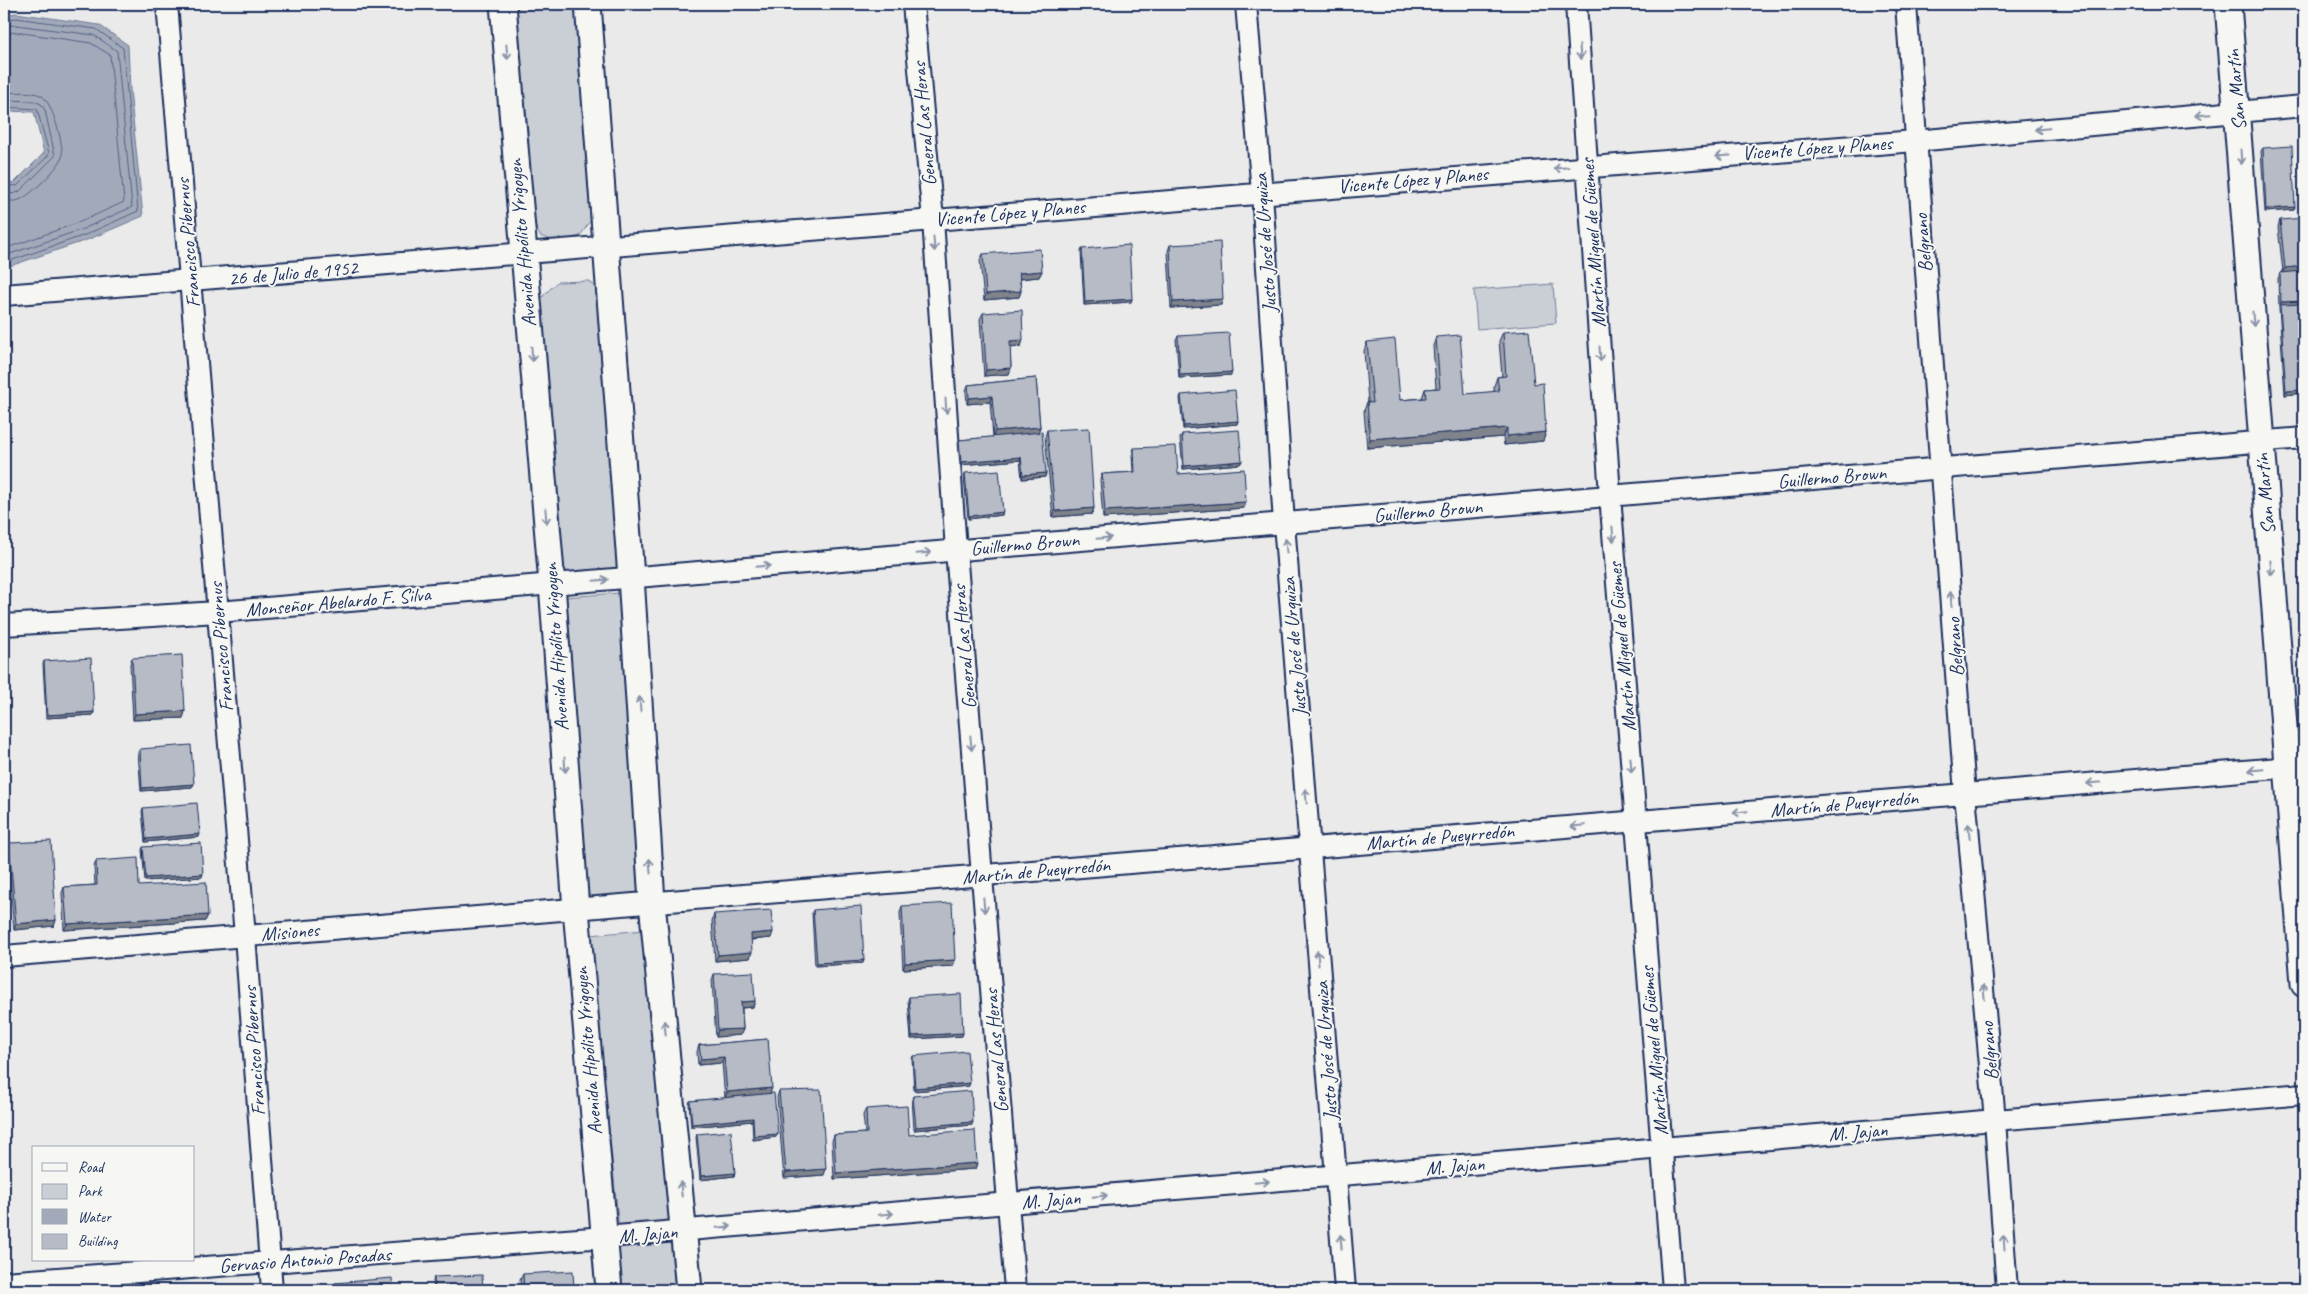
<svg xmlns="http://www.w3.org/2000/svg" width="2308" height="1294" font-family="Caveat,sans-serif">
	<rect width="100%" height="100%" fill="#e9eae9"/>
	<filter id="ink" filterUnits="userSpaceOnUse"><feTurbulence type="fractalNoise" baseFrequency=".02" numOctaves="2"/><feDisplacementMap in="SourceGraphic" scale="10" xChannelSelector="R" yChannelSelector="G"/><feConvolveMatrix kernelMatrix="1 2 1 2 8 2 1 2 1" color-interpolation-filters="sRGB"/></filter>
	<g filter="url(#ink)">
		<!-- green -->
		<g fill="#caced5" stroke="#727e9a">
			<polygon points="511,4 576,4 591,220 580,236 558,242 540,236 529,213"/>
			<polygon points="589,281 601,295 620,571 562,576 539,300 557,282"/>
			<polygon points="1553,284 1556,323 1477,329 1474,290"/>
			<polygon points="619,593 641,893 587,897 564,597"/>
			<polygon points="644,930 673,1225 619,1230 590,935"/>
			<polygon points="671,1243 675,1290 622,1290 619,1248"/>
		</g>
		<!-- water -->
		<polygon fill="#a2aaba" stroke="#6c7995" points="16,13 99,25 128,45 130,90 143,216 87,240 4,268 4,180 14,183 44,153 34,112 4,111 4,15"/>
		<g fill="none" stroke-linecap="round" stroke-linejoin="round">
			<!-- shore -->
			<g stroke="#516083" stroke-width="1">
				<polyline points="4,20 16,18 96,29 123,48 138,211 85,235 4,263"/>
				<polyline points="4,26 16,25 94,35 117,51 132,207 83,229 4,256"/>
				<polyline points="4,34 16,32 91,43 110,55 124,202 80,222 4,249"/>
				<path d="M4,93C15,93 32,90 42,96C52,102 64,145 62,157C60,167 29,197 19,200C14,202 9,201 4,199"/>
				<polyline points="4,100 34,101 41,104 45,110 55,156 20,191 14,194 4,192"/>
				<polyline points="4,107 37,109 49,153 47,157 17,186 4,185"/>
			</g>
			<defs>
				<g id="minor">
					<polyline points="167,4 245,936 272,1290"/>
					<polyline points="913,4 933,220 956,550 1015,1290"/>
					<polyline points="1246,4 1262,193 1284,523 1345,1290"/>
					<polyline points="1576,4 1610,495 1673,1290"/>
					<polyline points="1906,4 1965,794 1995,1120 2007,1290"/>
					<polyline points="4,295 1915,141 2304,106"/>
					<polyline points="4,625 218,612 2304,438"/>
					<polyline points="4,956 2304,766"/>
					<polyline points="4,1282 605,1237 2304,1094"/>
				</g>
				<g id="major">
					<polyline points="503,4 552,584 576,909 609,1290"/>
					<polyline points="588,4 631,577 652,902 689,1290"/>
					<polyline points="2228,4 2304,984"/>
				</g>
			</defs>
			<!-- minor casing -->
			<use href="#minor" stroke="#1b2f5e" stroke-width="24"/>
			<!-- major casing -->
			<use href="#major" stroke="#1b2f5e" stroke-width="29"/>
			<!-- minor -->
			<use href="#minor" stroke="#f6f6f2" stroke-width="20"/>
			<!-- major -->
			<use href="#major" stroke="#f6f6f2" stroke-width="25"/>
		</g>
		<!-- wall -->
		<g fill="#9da1aa" stroke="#1b2f5e">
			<polygon points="2263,148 2294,210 2265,212 2261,151"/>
			<polygon points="2280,220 2304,393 2285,395 2279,308 2278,279 2280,273 2283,272 2278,227"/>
			<polygon points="1170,245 1221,305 1171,308 1168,251"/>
			<polygon points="1082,249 1132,299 1131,302 1084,305 1081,252"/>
			<polygon points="983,254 1042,271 1039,277 1020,279 1021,291 1019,297 984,300 980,260"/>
			<polygon points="983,313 1023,340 1021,346 1010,347 1011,368 1009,374 984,376 980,319"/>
			<polygon points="1503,332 1534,384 1546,432 1543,441 1504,445 1503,437 1367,448 1364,411 1367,402 1368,402 1364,351 1367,342 1400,400 1422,398 1425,389 1436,388 1433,346 1436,337 1465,394 1494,392 1494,386 1497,377 1502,376 1499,341"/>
			<polygon points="1178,336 1231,375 1179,378 1176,339"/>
			<polygon points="1036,378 1040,427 1038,432 1046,473 1045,477 1022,479 1020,460 960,465 958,443 959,440 993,437 990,402 967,404 966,391 968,385"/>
			<polygon points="1181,395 1238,421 1237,424 1183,429 1180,398"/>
			<polygon points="1047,430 1094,508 1092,514 1053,517 1045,437"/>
			<polygon points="1182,434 1242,461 1240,464 1183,469 1180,438"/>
			<polygon points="1134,448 1178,474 1244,508 1103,518 1100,480 1102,474 1133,472 1132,455"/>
			<polygon points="965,473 1003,512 1002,515 968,519 964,476"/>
			<polygon points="132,658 185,711 183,718 133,720 130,664"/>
			<polygon points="44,661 94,712 93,715 46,718 43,664"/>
			<polygon points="140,749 194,784 192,787 141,791 138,752"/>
			<polygon points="143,808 199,837 145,842 142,811"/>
			<polygon points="9,843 56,920 54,926 14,930 7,849"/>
			<polygon points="143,847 202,877 145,881 142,850"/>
			<polygon points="96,861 139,886 208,915 205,921 64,930 62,893 64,887 95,885 94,867"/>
			<polygon points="902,906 955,960 953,966 903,969 900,913"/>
			<polygon points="813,910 864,960 863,963 815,966 812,913"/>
			<polygon points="714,914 771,938 751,940 750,958 715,961 712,921"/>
			<polygon points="714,974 755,1001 753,1007 742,1008 743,1029 741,1035 716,1037 712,980"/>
			<polygon points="909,997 963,1033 962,1036 911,1039 908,1000"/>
			<polygon points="768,1039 770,1093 776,1137 753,1140 752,1121 691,1127 689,1104 690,1101 725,1098 722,1063 698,1065 697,1052 699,1045"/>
			<polygon points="913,1056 969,1086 914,1091 912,1059"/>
			<polygon points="779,1091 824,1175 784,1178 777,1097"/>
			<polygon points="913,1096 972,1125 914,1130 912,1099"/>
			<polygon points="866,1109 909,1135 977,1163 975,1169 834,1179 832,1141 834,1135 865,1133 863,1115"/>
			<polygon points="697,1134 735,1173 734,1176 700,1180 696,1137"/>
			<polygon points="523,1274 574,1290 521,1290 520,1280"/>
			<polygon points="434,1277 483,1290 434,1290 433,1281"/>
			<polygon points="335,1283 393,1290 333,1290"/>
		</g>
		<!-- shaded-wall -->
		<g fill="#7f838b" stroke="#1b2f5e">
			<polygon points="2295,207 2294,210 2265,212 2266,209"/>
			<polygon points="2304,266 2304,272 2283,274 2285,268"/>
			<polygon points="1042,271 1039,277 1017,279 1019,273"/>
			<polygon points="1021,291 1019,297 984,300 986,294"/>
			<polygon points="1132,299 1131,302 1084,305 1085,302"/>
			<polygon points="1223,299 1221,305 1171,308 1173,302"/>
			<polygon points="2304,301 2304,307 2280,305 2281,302"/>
			<polygon points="1023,340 1021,346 1007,347 1010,341"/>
			<polygon points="1011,368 1009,374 984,376 986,370"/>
			<polygon points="1232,372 1231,375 1179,378 1180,375"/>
			<polygon points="2304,390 2304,393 2285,395 2286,391"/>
			<polygon points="992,396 990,402 967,404 969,398"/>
			<polygon points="1238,421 1237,424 1183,429 1184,426"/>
			<polygon points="1040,427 1038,433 993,437 995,431"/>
			<polygon points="1507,428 1503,437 1367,448 1370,439"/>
			<polygon points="1546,432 1543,441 1504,445 1507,436"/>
			<polygon points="1021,457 1020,460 960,465 961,462"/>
			<polygon points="1242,461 1240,464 1183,469 1184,466"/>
			<polygon points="1046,473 1045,477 1022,479 1023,475"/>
			<polygon points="1246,502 1244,508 1103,518 1105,511"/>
			<polygon points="1094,508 1092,514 1053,517 1055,511"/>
			<polygon points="1003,512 1002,515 968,519 969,516"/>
			<polygon points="185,711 183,718 133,720 135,714"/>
			<polygon points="94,712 93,715 46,718 47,715"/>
			<polygon points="194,784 192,787 141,791 142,788"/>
			<polygon points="200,834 199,837 145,842 146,839"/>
			<polygon points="203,874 202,877 145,881 146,878"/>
			<polygon points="4,886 8,886 7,889 4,889"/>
			<polygon points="208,915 205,921 64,930 67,924"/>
			<polygon points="56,920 54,926 14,930 16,924"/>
			<polygon points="773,932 771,938 749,940 751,934"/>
			<polygon points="752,952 750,958 715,961 718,955"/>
			<polygon points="864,960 863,963 815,966 817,963"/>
			<polygon points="955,960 953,966 903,969 905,963"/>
			<polygon points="755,1001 753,1007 739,1008 741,1002"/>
			<polygon points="743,1029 741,1035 716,1037 718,1030"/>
			<polygon points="963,1033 962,1036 911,1039 912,1036"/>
			<polygon points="724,1057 722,1063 698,1065 701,1059"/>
			<polygon points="970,1083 969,1086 914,1091 915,1088"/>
			<polygon points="772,1088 770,1094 725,1098 727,1092"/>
			<polygon points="753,1118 752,1121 691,1127 692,1124"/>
			<polygon points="973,1122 972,1125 914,1130 916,1127"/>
			<polygon points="778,1134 776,1137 753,1140 754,1136"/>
			<polygon points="977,1163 975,1169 834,1179 836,1173"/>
			<polygon points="826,1169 824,1175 784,1178 786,1172"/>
			<polygon points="735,1173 734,1176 700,1180 701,1176"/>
		</g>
		<!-- building -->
		<g fill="#b6bbc6" stroke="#1b2f5e">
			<polygon points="2292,146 2295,207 2266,209 2263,148"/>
			<polygon points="2304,218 2304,266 2285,268 2280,220"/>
			<polygon points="1220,242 1223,299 1173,302 1170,245"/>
			<polygon points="1129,245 1132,299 1085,302 1082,249"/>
			<polygon points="1040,249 1042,271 1019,273 1021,291 986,294 983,254"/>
			<polygon points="2304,271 2304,301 2281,302 2280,273"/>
			<polygon points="2304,304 2304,390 2286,391 2280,305"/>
			<polygon points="1022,310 1023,340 1010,341 1011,368 986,370 983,313"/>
			<polygon points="1529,330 1534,384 1543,383 1546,432 1507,436 1507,428 1370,439 1367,402 1373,403 1367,342 1395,339 1400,400 1426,398 1425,389 1440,388 1436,337 1460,335 1465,394 1499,391 1497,377 1506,376 1503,332"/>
			<polygon points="1229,333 1232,372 1180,375 1178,336"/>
			<polygon points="1036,378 1040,427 995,431 992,396 969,398 968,385"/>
			<polygon points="1235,390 1238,421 1184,426 1181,395"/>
			<polygon points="1089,428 1094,508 1055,511 1047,430"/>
			<polygon points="1239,430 1242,461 1184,466 1182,434"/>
			<polygon points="1042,432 1046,473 1023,475 1021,457 961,462 959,440"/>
			<polygon points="1176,446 1178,474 1244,469 1246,502 1105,511 1102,474 1135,472 1134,448"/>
			<polygon points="999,470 1003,512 969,516 965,473"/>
			<polygon points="182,655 185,711 135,714 132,658"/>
			<polygon points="91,658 94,712 47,715 44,661"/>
			<polygon points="191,745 194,784 142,788 140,749"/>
			<polygon points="197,803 200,834 146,839 143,808"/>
			<polygon points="51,841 56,920 16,924 9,843"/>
			<polygon points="201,843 203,874 146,878 143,847"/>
			<polygon points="4,845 8,886 4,886"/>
			<polygon points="138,858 139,886 206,882 208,915 67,924 64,887 97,885 96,861"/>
			<polygon points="952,903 955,960 905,963 902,906"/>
			<polygon points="861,906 864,960 817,963 813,910"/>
			<polygon points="771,910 773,932 751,934 752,952 718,955 714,914"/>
			<polygon points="753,972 755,1001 741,1002 743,1029 718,1030 714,974"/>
			<polygon points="961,994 963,1033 912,1036 909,997"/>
			<polygon points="768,1039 772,1088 727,1092 724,1057 701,1059 699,1045"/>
			<polygon points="967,1051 970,1083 915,1088 913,1056"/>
			<polygon points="821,1090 826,1169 786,1172 779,1091"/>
			<polygon points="971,1091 973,1122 916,1127 913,1096"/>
			<polygon points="774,1093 778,1134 754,1136 753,1118 692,1124 690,1101"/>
			<polygon points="907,1106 909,1135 975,1130 977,1163 836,1173 834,1135 867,1133 866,1109"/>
			<polygon points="731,1131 735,1173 701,1176 697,1134"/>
			<polygon points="573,1271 574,1290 524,1290 523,1274"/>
			<polygon points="482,1275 483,1290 435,1290 434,1277"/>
			<polygon points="392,1278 393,1290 336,1290 335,1283"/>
		</g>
		<!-- one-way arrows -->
		<defs><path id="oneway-shaft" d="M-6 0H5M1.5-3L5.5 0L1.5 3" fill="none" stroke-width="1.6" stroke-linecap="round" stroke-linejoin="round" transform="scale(1.25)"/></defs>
		<g stroke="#8892a8">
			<use href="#oneway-shaft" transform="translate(507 52) rotate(85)"/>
			<use href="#oneway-shaft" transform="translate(1580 52) rotate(86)"/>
			<use href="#oneway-shaft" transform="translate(2203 115) rotate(175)"/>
			<use href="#oneway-shaft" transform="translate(2042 129) rotate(175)"/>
			<use href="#oneway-shaft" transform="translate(1723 156) rotate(176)"/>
			<use href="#oneway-shaft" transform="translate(2241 157) rotate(86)"/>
			<use href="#oneway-shaft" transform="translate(1561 168) rotate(175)"/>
			<use href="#oneway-shaft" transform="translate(934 244) rotate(86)"/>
			<use href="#oneway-shaft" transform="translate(2253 319) rotate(86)"/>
			<use href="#oneway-shaft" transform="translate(532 354) rotate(85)"/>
			<use href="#oneway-shaft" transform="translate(1600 354) rotate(86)"/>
			<use href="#oneway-shaft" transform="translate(946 406) rotate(86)"/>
			<use href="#oneway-shaft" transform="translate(546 516) rotate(85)"/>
			<use href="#oneway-shaft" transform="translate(1613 534) rotate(85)"/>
			<use href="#oneway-shaft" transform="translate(1104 538) rotate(-5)"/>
			<use href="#oneway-shaft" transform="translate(1286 546) rotate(-95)"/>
			<use href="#oneway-shaft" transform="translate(924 553) rotate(-5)"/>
			<use href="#oneway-shaft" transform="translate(763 566) rotate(-5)"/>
			<use href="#oneway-shaft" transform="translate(2271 568) rotate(85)"/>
			<use href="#oneway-shaft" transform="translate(601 580) rotate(-5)"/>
			<use href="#oneway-shaft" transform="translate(1951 599) rotate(-94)"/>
			<use href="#oneway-shaft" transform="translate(640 704) rotate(-94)"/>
			<use href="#oneway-shaft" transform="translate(971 743) rotate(85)"/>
			<use href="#oneway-shaft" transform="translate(565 765) rotate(86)"/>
			<use href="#oneway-shaft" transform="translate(1631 765) rotate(85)"/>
			<use href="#oneway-shaft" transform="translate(2256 770) rotate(175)"/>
			<use href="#oneway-shaft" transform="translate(2094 783) rotate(175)"/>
			<use href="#oneway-shaft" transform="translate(1306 796) rotate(-95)"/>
			<use href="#oneway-shaft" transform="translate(1740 812) rotate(175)"/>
			<use href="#oneway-shaft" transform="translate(1578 826) rotate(175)"/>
			<use href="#oneway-shaft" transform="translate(1969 831) rotate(-95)"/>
			<use href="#oneway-shaft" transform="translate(650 866) rotate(-94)"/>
			<use href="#oneway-shaft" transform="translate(984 905) rotate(85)"/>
			<use href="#oneway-shaft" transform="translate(1318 958) rotate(-94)"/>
			<use href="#oneway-shaft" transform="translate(1984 992) rotate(-95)"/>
			<use href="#oneway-shaft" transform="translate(665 1028) rotate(-96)"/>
			<use href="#oneway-shaft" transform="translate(1262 1182) rotate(-5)"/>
			<use href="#oneway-shaft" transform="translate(681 1189) rotate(-96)"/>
			<use href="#oneway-shaft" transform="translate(1100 1196) rotate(-5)"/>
			<use href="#oneway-shaft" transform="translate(886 1214) rotate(-5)"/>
			<use href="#oneway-shaft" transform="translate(724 1227) rotate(-5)"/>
			<use href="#oneway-shaft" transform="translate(1341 1242) rotate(-95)"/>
			<use href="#oneway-shaft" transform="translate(2004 1242) rotate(-94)"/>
		</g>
	</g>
	<g text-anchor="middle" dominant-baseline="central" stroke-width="4" stroke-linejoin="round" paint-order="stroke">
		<!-- street labels -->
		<g font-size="20" fill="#1b2f5e" stroke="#f6f6f2">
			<text transform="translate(2236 90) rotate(-95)">San Martín</text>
			<text transform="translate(924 124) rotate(-95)">General Las Heras</text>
			<text transform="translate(1817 148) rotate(-4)">Vicente López y Planes</text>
			<text transform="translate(1413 180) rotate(-5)">Vicente López y Planes</text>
			<text transform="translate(1010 213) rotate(-5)">Vicente López y Planes</text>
			<text transform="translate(188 243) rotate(-95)">Francisco Pibernus</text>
			<text transform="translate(522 243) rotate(-95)">Avenida Hipólito Yrigoyen</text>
			<text transform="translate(1265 243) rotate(-94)">Justo José de Urquiza</text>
			<text transform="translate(1593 243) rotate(-94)">Martín Miguel de Güemes</text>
			<text transform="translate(1923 243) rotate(-95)">Belgrano</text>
			<text transform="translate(293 273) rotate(-5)">26 de Julio de 1952</text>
			<text transform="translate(1832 477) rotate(-5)">Guillermo Brown</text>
			<text transform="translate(2265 494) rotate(-95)">San Martín</text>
			<text transform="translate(1428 511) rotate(-5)">Guillermo Brown</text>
			<text transform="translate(1025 544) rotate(-5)">Guillermo Brown</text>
			<text transform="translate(338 602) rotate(-5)">Monseñor Abelardo F. Silva</text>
			<text transform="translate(221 647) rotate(-95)">Francisco Pibernus</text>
			<text transform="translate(556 647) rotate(-94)">Avenida Hipólito Yrigoyen</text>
			<text transform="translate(964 647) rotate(-95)">General Las Heras</text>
			<text transform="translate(1294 647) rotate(-95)">Justo José de Urquiza</text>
			<text transform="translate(1622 647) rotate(-95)">Martín Miguel de Güemes</text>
			<text transform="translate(1955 647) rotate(-94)">Belgrano</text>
			<text transform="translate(1844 804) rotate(-5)">Martín de Pueyrredón</text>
			<text transform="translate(1440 837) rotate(-5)">Martín de Pueyrredón</text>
			<text transform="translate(1036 871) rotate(-5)">Martín de Pueyrredón</text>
			<text transform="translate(290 932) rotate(-5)">Misiones</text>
			<text transform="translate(254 1051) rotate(-94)">Francisco Pibernus</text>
			<text transform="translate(588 1051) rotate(-95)">Avenida Hipólito Yrigoyen</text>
			<text transform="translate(996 1051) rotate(-95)">General Las Heras</text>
			<text transform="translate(1326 1051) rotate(-94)">Justo José de Urquiza</text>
			<text transform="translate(1654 1051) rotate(-95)">Martín Miguel de Güemes</text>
			<text transform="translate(1989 1051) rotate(-95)">Belgrano</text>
			<text transform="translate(1858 1132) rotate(-5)">M. Jajan</text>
			<text transform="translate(1455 1166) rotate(-5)">M. Jajan</text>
			<text transform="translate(1051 1200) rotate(-5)">M. Jajan</text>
			<text transform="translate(648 1234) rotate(-5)">M. Jajan</text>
			<text transform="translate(305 1260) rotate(-4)">Gervasio Antonio Posadas</text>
		</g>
	</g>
	<!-- margin -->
	<rect width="2308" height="1294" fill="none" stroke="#f6f6f2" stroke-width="20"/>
	<rect x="10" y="10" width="2288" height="1274" fill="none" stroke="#1b2f5e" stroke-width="2" filter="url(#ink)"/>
	<!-- legend -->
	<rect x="32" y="1146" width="162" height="115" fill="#f6f6f2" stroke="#9ea6b7"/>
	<rect x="42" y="1163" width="25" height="8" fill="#f6f6f2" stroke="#9ea6b7"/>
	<text x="78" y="1172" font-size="15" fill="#1b2f5e">Road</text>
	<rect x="42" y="1184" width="25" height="15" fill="#caced5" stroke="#9ea6b7"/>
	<text x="78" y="1196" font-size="15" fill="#1b2f5e">Park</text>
	<rect x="42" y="1209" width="25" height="15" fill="#a2aaba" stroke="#9ea6b7"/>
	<text x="78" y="1222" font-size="15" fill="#1b2f5e">Water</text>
	<rect x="42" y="1234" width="25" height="15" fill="#b6bbc6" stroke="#9ea6b7"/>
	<text x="78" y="1246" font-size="15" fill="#1b2f5e">Building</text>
</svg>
